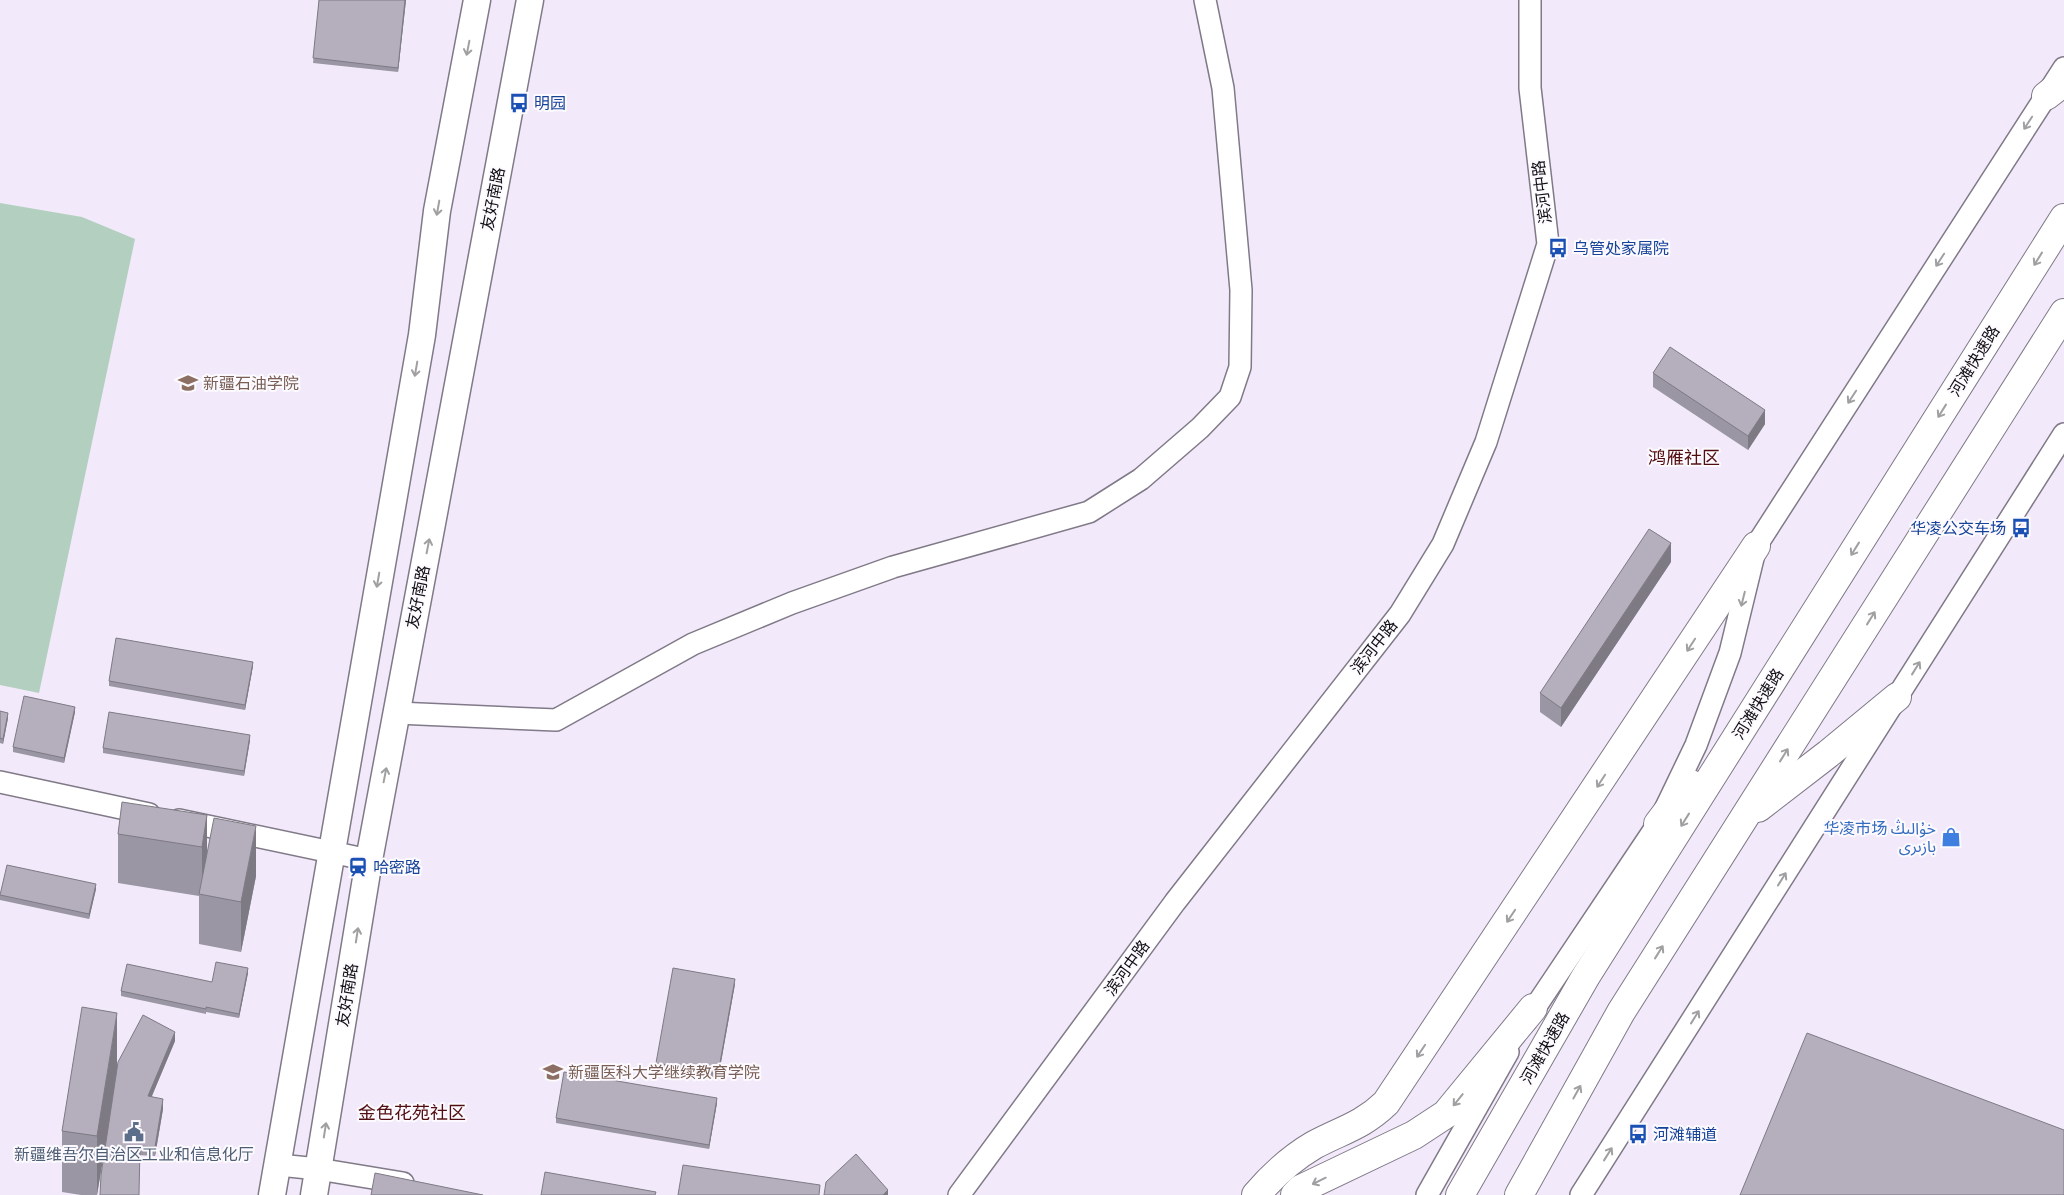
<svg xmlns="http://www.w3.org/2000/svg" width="2064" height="1195" font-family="'Roboto Condensed','Noto Sans Arabic','Noto Sans SC',sans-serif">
	<rect width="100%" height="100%" fill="#f2eafa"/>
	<!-- green -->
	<polygon fill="#b3cfbf" points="0,203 82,217 135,239 39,693 0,685"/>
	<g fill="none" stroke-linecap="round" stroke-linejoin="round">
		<defs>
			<g id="minor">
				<polyline points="397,713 556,720 693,644 792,603 893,567 1089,512 1141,479 1200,428 1230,397 1240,367 1241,290 1223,88 1205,0"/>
				<polyline points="0,782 149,814"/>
				<polyline points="179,820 369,860"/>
				<polyline points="1526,1021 1658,824 1696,745 1730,653 1756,546 2064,68"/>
				<polyline points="279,1165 318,1169 403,1183"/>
				<polyline points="959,1195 1175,902 1400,614 1443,544 1486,442 1548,244 1530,88 1530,0"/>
				<polyline points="1427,1195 1508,1052"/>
				<polyline points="1581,1195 2064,434"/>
			</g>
			<g id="major">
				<polyline points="272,1195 422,335 437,211 477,0"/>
				<polyline points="314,1195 369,860 530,0"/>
			</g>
			<g id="highway">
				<polyline points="2046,96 2064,82"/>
				<polyline points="1758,808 1828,754 1897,697"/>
				<polyline points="1658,824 1689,783"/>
				<path d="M1256,1195C1273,1175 1292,1158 1314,1145C1342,1130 1362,1126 1386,1103L1756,546"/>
				<polyline points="1295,1195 1301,1189 1414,1135 1446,1114 1533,1008"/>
				<polyline points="1460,1195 1586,976 2064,218"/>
				<polyline points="1519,1195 1621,1012 2064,313"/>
			</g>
		</defs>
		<!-- minor casing -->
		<use href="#minor" stroke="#807987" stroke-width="24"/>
		<!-- major casing -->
		<use href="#major" stroke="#807987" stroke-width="29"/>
		<!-- highway casing -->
		<use href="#highway" stroke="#807987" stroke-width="30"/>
		<!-- minor -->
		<use href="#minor" stroke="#fff" stroke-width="21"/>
		<!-- major -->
		<use href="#major" stroke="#fff" stroke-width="26"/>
		<!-- highway -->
		<use href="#highway" stroke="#fff" stroke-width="28"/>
	</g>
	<!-- wall -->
	<g fill="#9b96a3">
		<polygon points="319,0 406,0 398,72 313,63"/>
		<polygon points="1653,373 1765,424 1748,450 1653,387"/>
		<polygon points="1671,562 1561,727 1540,712 1540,693"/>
		<polygon points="253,666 245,710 109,686 109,681"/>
		<polygon points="0,711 8,718 3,744 0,743"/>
		<polygon points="75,712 64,763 13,752 13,747"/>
		<polygon points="250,740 244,776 103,753 103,748"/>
		<polygon points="207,815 207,853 256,876 241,952 199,944 199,896 118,883 118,834"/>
		<polygon points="96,889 89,919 0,900 0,895"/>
		<polygon points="248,973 239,1018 206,1012 206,1014 121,996 121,991 212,982"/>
		<polygon points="735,984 718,1079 656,1068 656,1063"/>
		<polygon points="175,1041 152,1096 163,1109 155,1156 104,1153 97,1195 81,1195 62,1192 62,1131 117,1066"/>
		<polygon points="717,1103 709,1149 556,1123 556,1118"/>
	</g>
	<!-- shaded-wall -->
	<g fill="#7e7a84">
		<polygon points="405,0 406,0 398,72 398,68"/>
		<polygon points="1765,410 1765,424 1748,450 1748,436"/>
		<polygon points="1671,543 1671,562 1561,727 1561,708"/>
		<polygon points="253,662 253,666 245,710 245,705"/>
		<polygon points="75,707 75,712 64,763 64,758"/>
		<polygon points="8,713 8,718 3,744 3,739"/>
		<polygon points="250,735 250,740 244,776 244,771"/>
		<polygon points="207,815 207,865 202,897 202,847"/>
		<polygon points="256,826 256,876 241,952 241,902"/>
		<polygon points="96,884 96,889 89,919 89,914"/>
		<polygon points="248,968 248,973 239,1018 239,1014"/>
		<polygon points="735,979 735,984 718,1079 718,1074"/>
		<polygon points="117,1013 117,1074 97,1195 97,1136"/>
		<polygon points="175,1032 175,1041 148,1105 148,1096"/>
		<polygon points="717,1098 717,1103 709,1149 709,1145"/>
		<polygon points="163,1099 163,1109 155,1156 155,1147"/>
		<polygon points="888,1190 888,1195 883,1195"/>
	</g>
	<!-- building -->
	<g fill="#b4aebd" stroke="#7e7a84">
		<polygon points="319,0 405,0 398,68 313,58"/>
		<polygon points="1670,347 1765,410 1748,436 1653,373"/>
		<polygon points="1649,529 1671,543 1561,708 1540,693"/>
		<polygon points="116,638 253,662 245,705 109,681"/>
		<polygon points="24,696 75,707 64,758 13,747"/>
		<polygon points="0,711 8,713 3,739 0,738"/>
		<polygon points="109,712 250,735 244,771 103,748"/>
		<polygon points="122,802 207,815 202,847 118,834"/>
		<polygon points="214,818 256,826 241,902 199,894"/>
		<polygon points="7,865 96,884 89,914 0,895"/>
		<polygon points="216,962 248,968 239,1014 206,1007 206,1009 121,991 127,964 212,982"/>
		<polygon points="673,968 735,979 718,1074 656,1063"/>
		<polygon points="82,1007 117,1013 97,1136 62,1131"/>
		<polygon points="143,1015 175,1032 148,1096 163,1099 155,1147 140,1146 139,1195 100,1195 101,1175 118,1062"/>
		<polygon points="1807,1033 2064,1130 2064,1195 1740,1195"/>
		<polygon points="564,1072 717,1098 709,1145 556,1118"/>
		<polygon points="856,1154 888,1190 883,1195 824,1195 826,1182"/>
		<polygon points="683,1165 820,1185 819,1195 678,1195"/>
		<polygon points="545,1172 656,1192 655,1195 541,1195"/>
		<polygon points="375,1173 483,1195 371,1195"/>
	</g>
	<!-- one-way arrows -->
	<defs><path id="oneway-shaft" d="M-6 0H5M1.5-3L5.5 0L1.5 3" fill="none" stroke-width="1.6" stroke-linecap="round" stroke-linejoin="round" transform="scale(1.25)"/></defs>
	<g stroke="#a09fa1">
		<use href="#oneway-shaft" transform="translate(468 48) rotate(101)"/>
		<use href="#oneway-shaft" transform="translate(2028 123) rotate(123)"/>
		<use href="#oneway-shaft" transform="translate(438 208) rotate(100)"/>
		<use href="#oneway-shaft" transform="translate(2038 259) rotate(122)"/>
		<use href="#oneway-shaft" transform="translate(1940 260) rotate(123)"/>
		<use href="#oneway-shaft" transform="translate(416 369) rotate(100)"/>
		<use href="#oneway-shaft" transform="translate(1852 397) rotate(123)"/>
		<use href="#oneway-shaft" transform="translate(1942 411) rotate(122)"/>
		<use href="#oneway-shaft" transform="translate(428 546) rotate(-79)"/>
		<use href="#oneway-shaft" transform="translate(1855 549) rotate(122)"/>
		<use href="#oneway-shaft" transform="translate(378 580) rotate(100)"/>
		<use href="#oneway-shaft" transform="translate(1743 599) rotate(104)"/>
		<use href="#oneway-shaft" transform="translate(1871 618) rotate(-58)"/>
		<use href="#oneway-shaft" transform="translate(1691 645) rotate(123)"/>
		<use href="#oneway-shaft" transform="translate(1916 668) rotate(-58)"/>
		<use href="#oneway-shaft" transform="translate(1784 755) rotate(-58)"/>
		<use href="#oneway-shaft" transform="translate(385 775) rotate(-79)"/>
		<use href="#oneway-shaft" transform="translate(1601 781) rotate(123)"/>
		<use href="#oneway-shaft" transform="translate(1685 820) rotate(122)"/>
		<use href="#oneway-shaft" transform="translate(1782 879) rotate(-58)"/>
		<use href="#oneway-shaft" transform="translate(1511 916) rotate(124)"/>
		<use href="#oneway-shaft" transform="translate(357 935) rotate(-81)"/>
		<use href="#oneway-shaft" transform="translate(1659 952) rotate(-58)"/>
		<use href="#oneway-shaft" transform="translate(1695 1017) rotate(-58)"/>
		<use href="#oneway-shaft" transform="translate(1421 1051) rotate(124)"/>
		<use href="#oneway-shaft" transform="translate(1577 1092) rotate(-61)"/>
		<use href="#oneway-shaft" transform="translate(1458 1100) rotate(129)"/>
		<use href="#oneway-shaft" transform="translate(325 1130) rotate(-81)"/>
		<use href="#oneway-shaft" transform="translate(1608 1154) rotate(-58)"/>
		<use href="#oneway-shaft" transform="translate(1319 1181) rotate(154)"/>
	</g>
	<!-- icons -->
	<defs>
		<symbol id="bus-bare" viewBox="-9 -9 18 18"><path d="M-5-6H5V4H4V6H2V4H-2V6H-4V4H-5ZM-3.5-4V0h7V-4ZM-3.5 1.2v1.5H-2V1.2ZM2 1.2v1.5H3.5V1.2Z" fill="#1a4fb4" stroke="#fcfafe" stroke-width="2.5" paint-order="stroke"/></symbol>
		<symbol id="school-bare" viewBox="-9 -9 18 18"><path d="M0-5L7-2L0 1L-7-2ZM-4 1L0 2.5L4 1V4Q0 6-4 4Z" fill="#8d6e63" stroke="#fcfafe" stroke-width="2.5" paint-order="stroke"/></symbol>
		<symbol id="shop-bare" viewBox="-9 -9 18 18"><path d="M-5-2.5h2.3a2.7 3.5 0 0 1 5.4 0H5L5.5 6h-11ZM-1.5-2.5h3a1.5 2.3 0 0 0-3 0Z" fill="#3f7fe0" stroke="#fcfafe" stroke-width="2.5" paint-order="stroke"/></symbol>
		<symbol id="station-bare" viewBox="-9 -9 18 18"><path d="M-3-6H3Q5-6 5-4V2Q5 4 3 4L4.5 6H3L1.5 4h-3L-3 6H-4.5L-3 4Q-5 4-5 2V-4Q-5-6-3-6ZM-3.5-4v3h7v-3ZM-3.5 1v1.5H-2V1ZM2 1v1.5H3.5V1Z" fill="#1a4fb4" stroke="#fcfafe" stroke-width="2.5" paint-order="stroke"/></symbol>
		<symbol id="university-bare" viewBox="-9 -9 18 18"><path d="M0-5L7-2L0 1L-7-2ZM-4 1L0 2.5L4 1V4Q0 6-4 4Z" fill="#8d6e63" stroke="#fcfafe" stroke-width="2.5" paint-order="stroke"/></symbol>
		<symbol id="civic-bare" viewBox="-9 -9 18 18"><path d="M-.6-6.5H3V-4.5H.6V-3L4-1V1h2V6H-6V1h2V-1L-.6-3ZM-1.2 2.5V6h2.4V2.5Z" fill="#5c6f8a" stroke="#fcfafe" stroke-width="2.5" paint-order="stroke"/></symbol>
	</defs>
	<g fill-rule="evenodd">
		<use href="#bus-bare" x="505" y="89" width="28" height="28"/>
		<use href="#bus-bare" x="1544" y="234" width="28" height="28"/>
		<use href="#school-bare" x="174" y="369" width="28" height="28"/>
		<use href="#bus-bare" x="2007" y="514" width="28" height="28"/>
		<use href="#shop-bare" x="1937" y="823" width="28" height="28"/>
		<use href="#station-bare" x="344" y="853" width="28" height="28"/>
		<use href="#university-bare" x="539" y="1058" width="28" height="28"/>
		<use href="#civic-bare" x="120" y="1118" width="28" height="28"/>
		<use href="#bus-bare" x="1624" y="1120" width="28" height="28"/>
	</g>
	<g text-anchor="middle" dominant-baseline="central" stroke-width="4" stroke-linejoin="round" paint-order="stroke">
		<!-- transit labels -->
		<g font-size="16" fill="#164399" stroke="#fcfafe" text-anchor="start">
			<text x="534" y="103">明园</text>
			<text x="1573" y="248">乌管处家属院</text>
			<text x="2006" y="528" text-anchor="end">华凌公交车场</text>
			<text x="373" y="867">哈密路</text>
			<text x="1653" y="1134">河滩辅道</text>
		</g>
		<!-- street labels -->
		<g font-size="16" fill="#120f14" stroke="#fcfafe">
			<text transform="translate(1542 192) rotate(-97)">滨河中路</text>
			<text transform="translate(493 199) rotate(-79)">友好南路</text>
			<text transform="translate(1974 361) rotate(-58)">河滩快速路</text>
			<text transform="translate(418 597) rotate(-79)">友好南路</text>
			<text transform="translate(1374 647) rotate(-52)">滨河中路</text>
			<text transform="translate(1758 704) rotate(-58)">河滩快速路</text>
			<text transform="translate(1127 968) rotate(-54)">滨河中路</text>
			<text transform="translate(347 995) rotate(-81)">友好南路</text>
			<text transform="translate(1545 1048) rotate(-60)">河滩快速路</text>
		</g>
		<!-- education labels -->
		<g font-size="16" fill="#785e54" stroke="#fcfafe" text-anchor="start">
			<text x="203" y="383">新疆石油学院</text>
			<text x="568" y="1072">新疆医科大学继续教育学院</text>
		</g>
		<!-- shop labels -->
		<g font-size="16" fill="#366cbe" stroke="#fcfafe" text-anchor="end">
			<text x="1936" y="828">华凌市场 خۇالىڭ<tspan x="1936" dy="18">بازىرى</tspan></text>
		</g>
		<!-- service labels -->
		<g font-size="16" fill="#4e5e75" stroke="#fcfafe">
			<text x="134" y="1154">新疆维吾尔自治区工业和信息化厅</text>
		</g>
		<!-- neighbourhood labels -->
		<g font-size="18" fill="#520d10" stroke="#fcfafe">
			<text x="1684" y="457">鸿雁社区</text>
			<text x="412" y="1112">金色花苑社区</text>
		</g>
	</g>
</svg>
